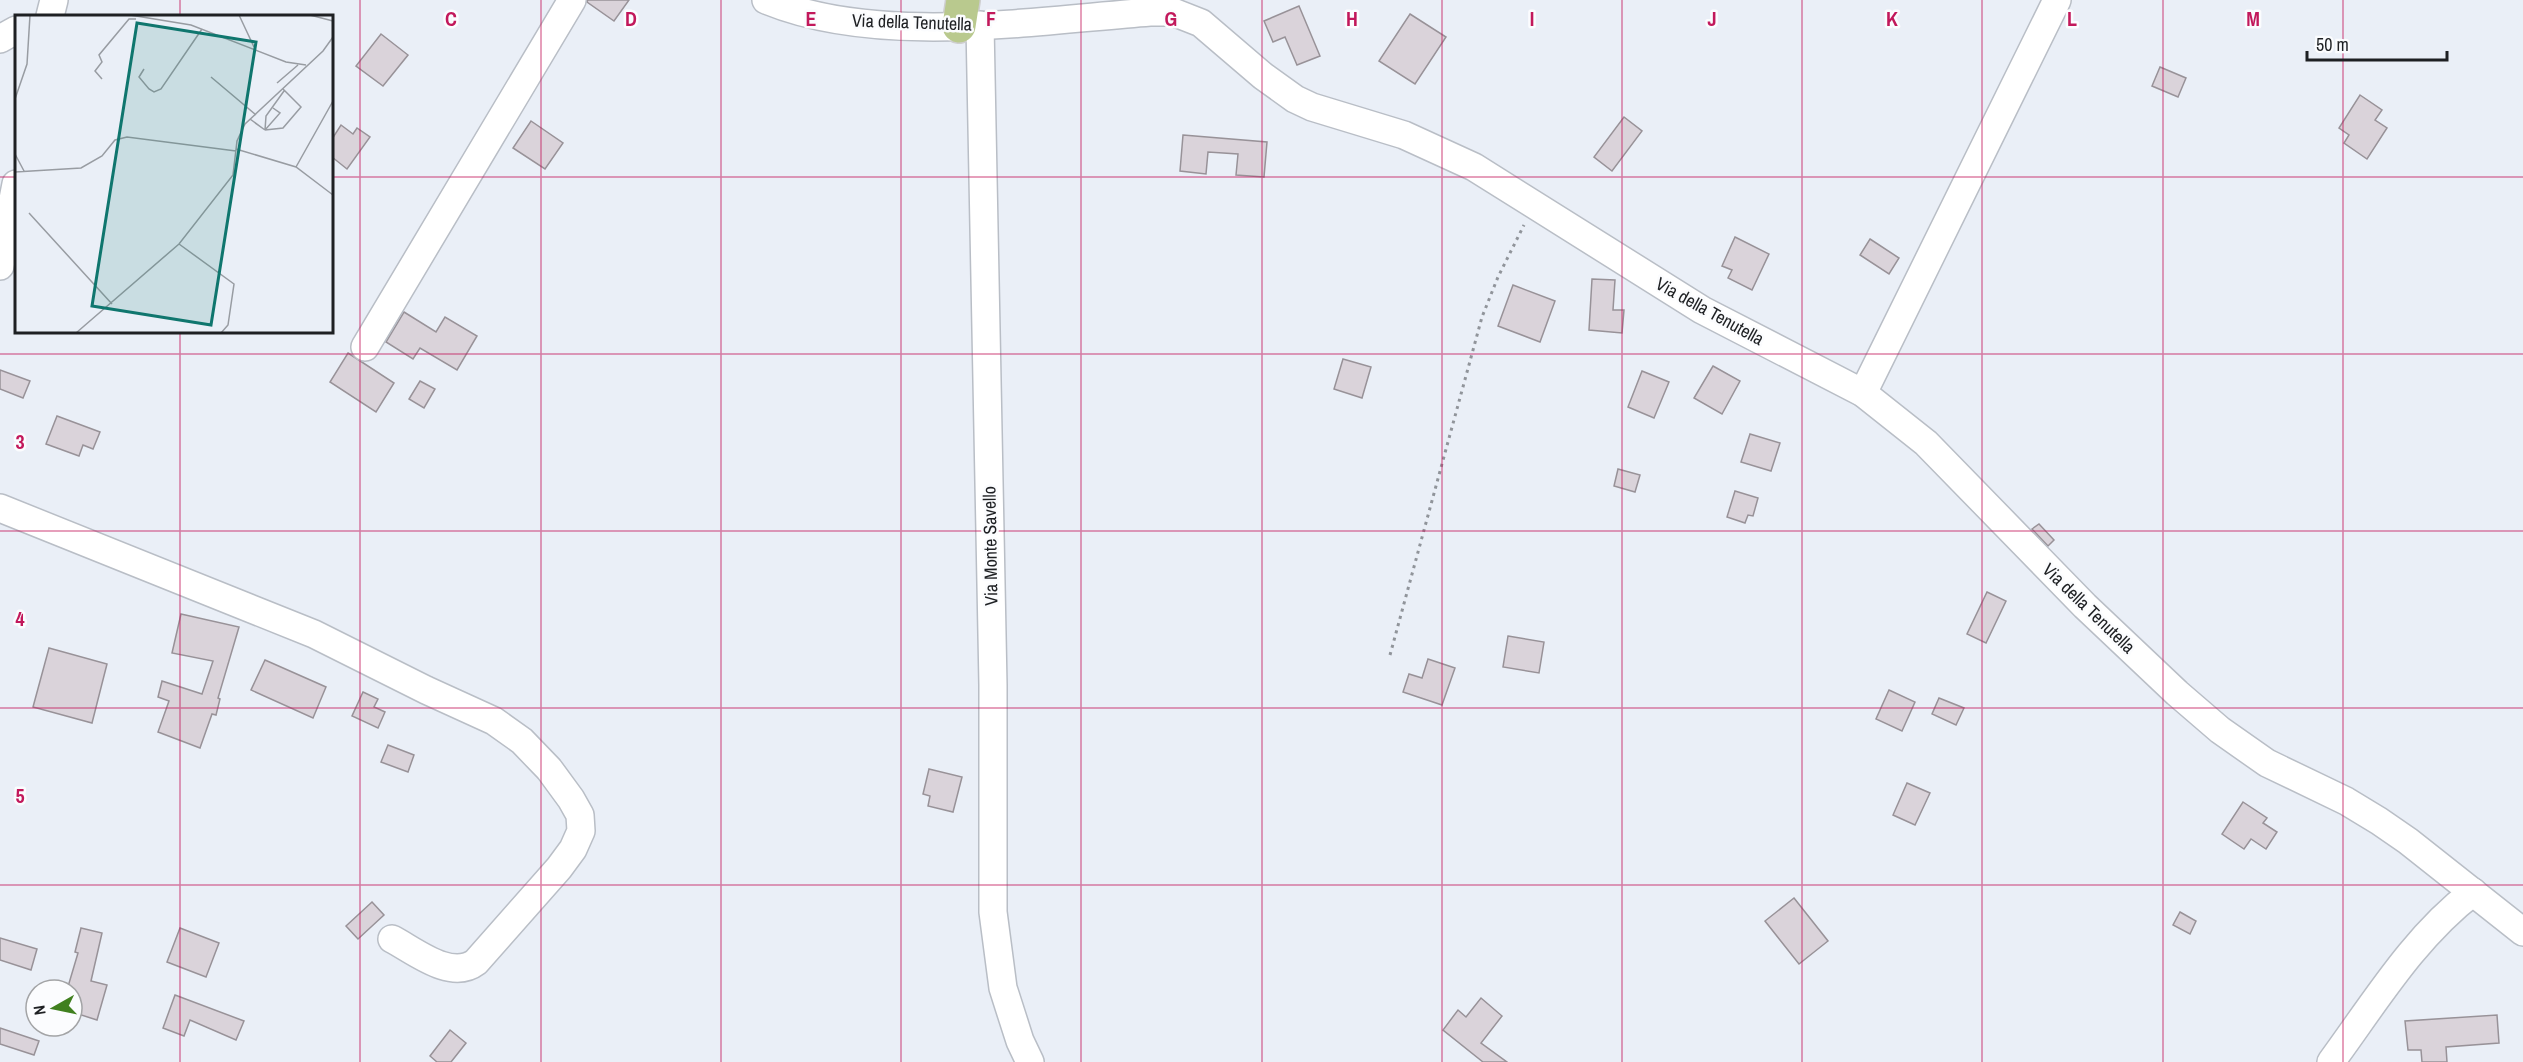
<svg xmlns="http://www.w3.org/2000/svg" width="2523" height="1062" font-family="'Archivo Narrow',sans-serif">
	<rect width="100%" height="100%" fill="#eaeff7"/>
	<!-- building -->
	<g fill="#dad3da" stroke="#989298" stroke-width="1.5">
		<polygon points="588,0 629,0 614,21 587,2"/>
		<polygon points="1299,6 1320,56 1297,65 1285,37 1273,42 1264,21"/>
		<polygon points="1410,14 1446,37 1415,84 1379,61"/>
		<polygon points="381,34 408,55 383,86 356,66"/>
		<polygon points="2160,67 2186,78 2178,97 2152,86"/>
		<polygon points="2360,95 2382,110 2375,120 2387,128 2367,159 2344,143 2349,135 2339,128"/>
		<polygon points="1624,117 1642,131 1612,171 1594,157"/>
		<polygon points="531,121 563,143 545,169 513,148"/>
		<polygon points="341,125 353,134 357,128 370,137 347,169 332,157 332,139"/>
		<polygon points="1183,135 1267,142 1264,177 1236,175 1238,154 1208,152 1206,174 1180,171"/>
		<polygon points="1735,237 1769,254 1752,290 1728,278 1732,270 1722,266"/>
		<polygon points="1870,239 1899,258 1889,274 1860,255"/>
		<polygon points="1592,279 1615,280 1613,310 1624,310 1622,333 1589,330"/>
		<polygon points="1513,285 1555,301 1540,342 1498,326"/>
		<polygon points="404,312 436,332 445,317 477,336 457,370 420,348 413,359 386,342"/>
		<polygon points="348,353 394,383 376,412 330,382"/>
		<polygon points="1343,359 1371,367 1362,398 1334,389"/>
		<polygon points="1713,366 1740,381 1722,414 1694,398"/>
		<polygon points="0,370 30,381 23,398 0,389"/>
		<polygon points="1642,371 1669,382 1654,418 1628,407"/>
		<polygon points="420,381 435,389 424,408 409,399"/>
		<polygon points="57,416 100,432 93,449 83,445 79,456 46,444"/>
		<polygon points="1750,434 1780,443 1771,471 1741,462"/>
		<polygon points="1618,469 1640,475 1635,492 1614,486"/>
		<polygon points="1735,491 1758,498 1753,516 1748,515 1745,523 1727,517"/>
		<polygon points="2039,524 2054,540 2048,546 2032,529"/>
		<polygon points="1987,592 2006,601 1986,643 1967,634"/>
		<polygon points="181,614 239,627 218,698 220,699 216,715 212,714 200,748 158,732 169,701 158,697 162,681 202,694 213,661 172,653"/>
		<polygon points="1508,636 1544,642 1539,673 1503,667"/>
		<polygon points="49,648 107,664 92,723 33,707"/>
		<polygon points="1428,659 1455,668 1442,705 1403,692 1409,674 1422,678"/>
		<polygon points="265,660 326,687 313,718 251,690"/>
		<polygon points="1889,690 1915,702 1902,731 1876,719"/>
		<polygon points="363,692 378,699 374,707 385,712 378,728 352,716"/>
		<polygon points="1939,698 1964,708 1956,725 1932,714"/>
		<polygon points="388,745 414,755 408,772 381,762"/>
		<polygon points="929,769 962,777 953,812 928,806 930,796 923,794"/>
		<polygon points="1907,783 1930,793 1915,825 1893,815"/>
		<polygon points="2243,802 2267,818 2263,823 2277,832 2266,849 2251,839 2244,849 2222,834"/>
		<polygon points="1794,898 1828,941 1799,964 1765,921"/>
		<polygon points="372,902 384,915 358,939 346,926"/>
		<polygon points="2180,912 2196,921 2190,934 2173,925"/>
		<polygon points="81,928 102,933 91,981 107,985 97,1020 72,1012 72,990 67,990 78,953 75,952"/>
		<polygon points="180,928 219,943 206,977 167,962"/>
		<polygon points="0,938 37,949 31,970 0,960"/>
		<polygon points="175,995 244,1021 236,1040 190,1020 184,1036 163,1028"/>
		<polygon points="1481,998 1502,1016 1481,1043 1507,1062 1483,1062 1443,1030 1458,1010 1466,1017"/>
		<polygon points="2497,1015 2499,1043 2446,1047 2447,1062 2422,1062 2421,1050 2408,1050 2405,1021"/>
		<polygon points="0,1028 39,1041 34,1055 0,1044"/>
		<polygon points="450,1030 466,1043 451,1062 437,1062 430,1056"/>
	</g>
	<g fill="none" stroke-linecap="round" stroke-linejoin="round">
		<defs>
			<g id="minor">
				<path d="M766,0C877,46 1032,21 1150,12H1173L1201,23L1263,76L1295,99L1312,107L1404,135L1474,167L1702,310L1863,393L1926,443L2085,606L2177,693L2220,730L2267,763L2346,801L2379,821L2408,841L2523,932"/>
				<polyline points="50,16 54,0"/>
				<polyline points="980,25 993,685 993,912 1003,988 1020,1041 1030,1062"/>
				<polyline points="0,39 16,30"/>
				<polyline points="0,266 16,184"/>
				<polyline points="365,347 572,0"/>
				<polyline points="1863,393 2057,0"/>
				<path d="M0,508L314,634L426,690L494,721L522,741L549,769L571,799L580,815L581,831L573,849L559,868L476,962C451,981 415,951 392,939"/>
				<path d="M2331,1062C2375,1002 2414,937 2473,892"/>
			</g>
			<polyline id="major" points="959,26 963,0"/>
		</defs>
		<!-- minor casing -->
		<use href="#minor" stroke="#b9bec6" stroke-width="30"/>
		<!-- major casing -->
		<use href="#major" stroke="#cececf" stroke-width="36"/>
		<!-- path -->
		<polyline stroke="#90949a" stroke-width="3" stroke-dasharray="3 4.5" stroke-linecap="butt" points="1390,655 1482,317 1498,277 1524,225"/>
		<!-- minor -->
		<use href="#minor" stroke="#fff" stroke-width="27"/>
		<!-- major -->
		<use href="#major" stroke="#b9c98e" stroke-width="33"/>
	</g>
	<!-- grid -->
	<path fill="none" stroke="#c2185b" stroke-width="1.5" stroke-opacity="0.55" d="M180,0V16M360,0V1062M541,0V1062M721,0V1062M901,0V1062M1081,0V1062M1262,0V1062M1442,0V1062M1622,0V1062M1802,0V1062M1982,0V1062M2163,0V1062M2343,0V1062M0,177H16M332,177H2523M180,332V1062M0,354H2523M0,531H2523M0,708H2523M0,885H2523"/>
	<g text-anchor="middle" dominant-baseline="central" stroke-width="5" stroke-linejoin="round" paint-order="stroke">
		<!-- street labels -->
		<g font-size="18" fill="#1e2023" stroke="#fbfcfe">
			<text transform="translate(912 22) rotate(2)">Via della Tenutella</text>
			<text transform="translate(1710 311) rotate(29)">Via della Tenutella</text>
			<text transform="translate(990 546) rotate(-91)">Via Monte Savello</text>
			<text transform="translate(2089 608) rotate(44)">Via della Tenutella</text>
		</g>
	</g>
	<!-- overview -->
	<g transform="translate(15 15)">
		<rect width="318" height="318" fill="#eaeff7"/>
		<path fill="none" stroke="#989ca2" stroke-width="1.5" d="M115,0L176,10L271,47L291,50M224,0L239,32M295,0L318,6M129,54L124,62L134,74L139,77L146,74L187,14M196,62L241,100M87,64L80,56L87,47L84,40L114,4H121M262,68L283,50M0,84L12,49L15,0M235,104L250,115L240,108M250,115L268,113L286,92L268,74M250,115L251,101L269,76M250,115L265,98L258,93M221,134L281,152L318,180M0,139L9,156M281,152L318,86M0,157L66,153L87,141L100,125L112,122L221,136M14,198L97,289M164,229L219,269L213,310L206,318M61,318L164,229L218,160L222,126L230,109L308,36L318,22"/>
		<path fill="#0f766e" fill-opacity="0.15" stroke="#0f766e" stroke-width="3" d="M122,8L241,27L196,310L77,291Z"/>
		<rect width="318" height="318" fill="none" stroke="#1e2023" stroke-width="3"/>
	</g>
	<g font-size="20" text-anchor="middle" font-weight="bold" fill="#c2185b" stroke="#fbfcfe" stroke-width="5" stroke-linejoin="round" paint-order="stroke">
		<text x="451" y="26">C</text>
		<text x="631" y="26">D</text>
		<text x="811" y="26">E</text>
		<text x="991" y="26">F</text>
		<text x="1171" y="26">G</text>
		<text x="1352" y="26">H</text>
		<text x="1532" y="26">I</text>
		<text x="1712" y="26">J</text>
		<text x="1892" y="26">K</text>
		<text x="2072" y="26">L</text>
		<text x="2253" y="26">M</text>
		<text x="20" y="449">3</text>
		<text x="20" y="626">4</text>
		<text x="20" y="803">5</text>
	</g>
	<!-- north arrow -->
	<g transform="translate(54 1008) rotate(261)"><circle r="28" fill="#fbfcfe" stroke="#a3a4a6" stroke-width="1.5"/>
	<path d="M0-4.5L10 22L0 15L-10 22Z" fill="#40801f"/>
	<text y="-9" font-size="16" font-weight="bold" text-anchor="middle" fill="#1e2023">N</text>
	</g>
	<!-- scale -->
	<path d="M2307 51v9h140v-9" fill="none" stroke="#1e2023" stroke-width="3"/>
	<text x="2316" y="51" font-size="18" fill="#1e2023" stroke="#fbfcfe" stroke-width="4.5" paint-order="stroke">50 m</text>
</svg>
